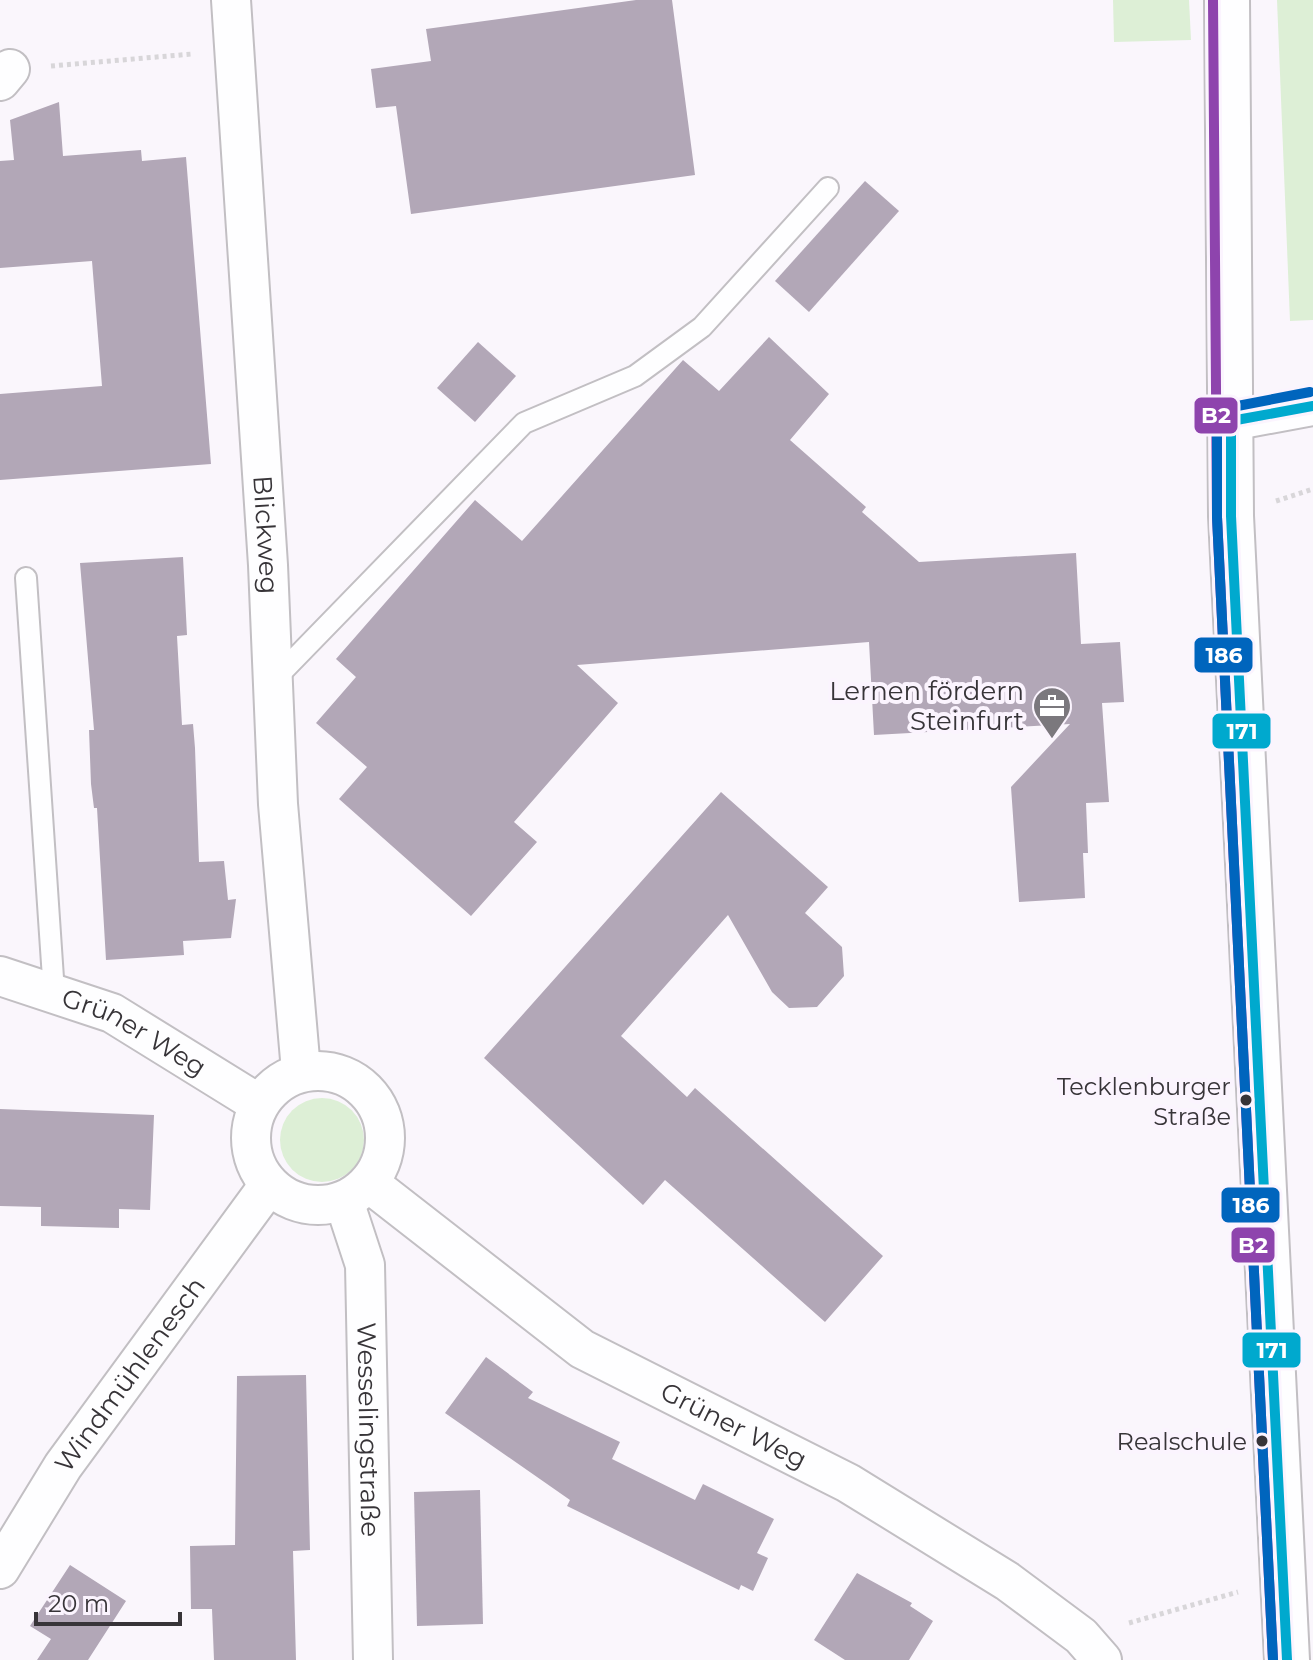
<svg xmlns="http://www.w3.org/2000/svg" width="1313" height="1660" font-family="Montserrat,sans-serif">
	<rect width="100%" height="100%" fill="#faf6fc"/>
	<!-- green -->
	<g fill="#ddefd6">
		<polygon points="1113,0 1189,0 1191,40 1114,42"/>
		<polygon points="1277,0 1313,0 1313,320 1290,321"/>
		<circle cx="322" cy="1140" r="42"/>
	</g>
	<!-- building -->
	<g fill="#b2a7b7">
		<polygon points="636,0 672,0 695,175 411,214 396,106 376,108 371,69 431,61 426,29"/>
		<polygon points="59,102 63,156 141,150 142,161 186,157 211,464 0,480 0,394 102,386 92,261 0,268 0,161 14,160 10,120"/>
		<polygon points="865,181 899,211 809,312 775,281"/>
		<polygon points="769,337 829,394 790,440 866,507 862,512 919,562 1076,553 1081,644 1120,642 1124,702 1102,703 1109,802 1086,803 1088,853 1083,853 1085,898 1019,902 1011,787 1070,724 874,735 869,642 577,665 618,703 514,822 537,842 471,916 339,799 367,767 316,723 356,677 336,659 475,500 522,541 683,360 719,391"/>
		<polygon points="478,342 516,376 475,422 437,388"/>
		<polygon points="183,557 187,635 177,636 182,725 193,724 195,748 199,862 224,861 228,900 236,899 231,938 183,941 184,955 106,960 97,808 94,808 91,784 89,730 94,730 80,563"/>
		<polygon points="721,792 828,887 805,913 842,947 844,976 817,1007 789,1008 772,992 728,915 621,1036 687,1097 695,1088 883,1256 825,1322 665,1180 643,1205 484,1058"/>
		<polygon points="0,1109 154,1115 150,1210 119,1209 119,1228 41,1226 41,1207 0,1206"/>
		<polygon points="486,1357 533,1392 528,1398 620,1442 612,1459 695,1500 703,1484 774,1519 757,1553 768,1558 753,1591 741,1585 739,1590 567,1506 570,1500 445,1413"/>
		<polygon points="306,1375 310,1550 293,1551 296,1660 214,1660 212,1609 191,1609 190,1546 235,1545 237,1376"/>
		<polygon points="480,1490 483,1624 417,1626 414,1492"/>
		<polygon points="70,1565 126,1601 88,1660 37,1660 51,1639 30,1626"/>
		<polygon points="857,1573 912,1603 910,1606 933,1621 909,1660 845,1660 814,1640"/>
	</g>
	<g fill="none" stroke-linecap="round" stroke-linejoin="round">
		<defs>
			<g id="lane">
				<polyline points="26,578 54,993"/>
				<polyline points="273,681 524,423 635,376 702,327 828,188"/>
			</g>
			<g id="street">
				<path id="s1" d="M231,0L268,565L278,804L301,1071"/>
				<polyline points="0,81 10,69"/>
				<polyline points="1231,421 1313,406"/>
				<path id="s2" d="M0,976L112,1013L259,1104"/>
				<circle cx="318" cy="1138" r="67"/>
				<path id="s3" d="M369,1183L582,1349L848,1483L1007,1581L1081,1636L1102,1660"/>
				<path id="s4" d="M344,1201L365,1265L373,1660"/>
				<path id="s5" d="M0,1569L63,1466L269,1185"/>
			</g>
			<polyline id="secondary" points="1227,0 1231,516 1287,1660"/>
		</defs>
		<!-- lane casing -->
		<use href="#lane" stroke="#c2bfc3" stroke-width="24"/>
		<!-- street casing -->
		<use href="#street" stroke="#c2bfc3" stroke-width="42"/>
		<!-- secondary casing -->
		<use href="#secondary" stroke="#c2bfc3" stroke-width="48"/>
		<!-- path -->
		<g stroke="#d8d6d9" stroke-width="5" stroke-dasharray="4 4" stroke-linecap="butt">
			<polyline points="51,66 192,54"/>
			<polyline points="1276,501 1313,489"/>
			<polyline points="1129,1623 1238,1592"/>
		</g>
		<!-- lane -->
		<use href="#lane" stroke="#fefeff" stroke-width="20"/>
		<!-- street -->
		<use href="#street" stroke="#fefeff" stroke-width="38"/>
		<!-- secondary -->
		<use href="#secondary" stroke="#fefeff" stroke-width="44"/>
		<defs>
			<g id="bus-1">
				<polyline points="1231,421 1231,516 1287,1660"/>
				<polyline points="1231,421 1313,406"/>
			</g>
			<polyline id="bus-2" points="1213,0 1217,517 1273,1660"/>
			<polyline id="bus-3" points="1273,1660 1217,517 1217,420 1227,408 1310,392"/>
		</defs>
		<!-- bus-1 casing -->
		<use href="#bus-1" stroke="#fbf4fe" stroke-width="16"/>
		<!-- bus-2 casing -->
		<use href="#bus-2" stroke="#fbf4fe" stroke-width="16"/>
		<!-- bus-3 casing -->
		<use href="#bus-3" stroke="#fbf4fe" stroke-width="16"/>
		<!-- bus-1 -->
		<use href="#bus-1" stroke="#00a9ce" stroke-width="10"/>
		<!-- bus-2 -->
		<use href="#bus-2" stroke="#8e44ad" stroke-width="10"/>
		<!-- bus-3 -->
		<use href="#bus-3" stroke="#0065bd" stroke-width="10"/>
	</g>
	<!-- icons -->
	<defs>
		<symbol id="office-pin" viewBox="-11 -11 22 30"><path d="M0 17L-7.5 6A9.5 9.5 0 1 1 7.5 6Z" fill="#7b787d" stroke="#fbf4fe"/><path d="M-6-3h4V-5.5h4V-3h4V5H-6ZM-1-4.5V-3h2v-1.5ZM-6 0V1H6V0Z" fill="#fff"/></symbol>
	</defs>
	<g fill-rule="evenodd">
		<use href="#office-pin" x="1030" y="684" width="44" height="60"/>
	</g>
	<!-- markers -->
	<g fill="#373438" stroke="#fbf4fe" stroke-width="3">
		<circle cx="1246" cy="1100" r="7"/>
		<circle cx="1262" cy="1441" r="7"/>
	</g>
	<g text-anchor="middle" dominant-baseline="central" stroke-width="8" stroke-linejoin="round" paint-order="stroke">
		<!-- bus labels -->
		<g font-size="24" fill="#373438" stroke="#fbf4fe" text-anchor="end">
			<text x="1231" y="1086">Tecklenburger<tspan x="1231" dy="30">Straße</tspan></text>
			<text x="1247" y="1441">Realschule</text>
		</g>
		<!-- street labels -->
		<g font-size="26" fill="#373438" stroke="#fbf4fe">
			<text stroke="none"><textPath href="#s1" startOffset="536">Blickweg</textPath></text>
			<text stroke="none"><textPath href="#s2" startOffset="146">Grüner Weg</textPath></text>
			<text stroke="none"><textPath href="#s5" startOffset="234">Windmühlenesch</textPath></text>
			<text stroke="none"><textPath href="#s3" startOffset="440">Grüner Weg</textPath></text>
			<text stroke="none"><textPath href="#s4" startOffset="232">Wesselingstraße</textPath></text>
		</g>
		<!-- poi labels -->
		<g font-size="26" fill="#373438" stroke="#fbf4fe" text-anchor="end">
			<text x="1024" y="691">Lernen fördern<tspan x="1024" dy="30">Steinfurt</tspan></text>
		</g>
	</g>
	<g stroke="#fbf4fe" stroke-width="3">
		<rect x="1193" y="396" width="46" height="39" rx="8" fill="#8e44ad"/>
		<rect x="1193" y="636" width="61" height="38" rx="8" fill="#0065bd"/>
		<rect x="1211" y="712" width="61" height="38" rx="8" fill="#00a9ce"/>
		<rect x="1220" y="1186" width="61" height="38" rx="8" fill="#0065bd"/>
		<rect x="1230" y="1226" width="46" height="38" rx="8" fill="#8e44ad"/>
		<rect x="1241" y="1331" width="61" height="38" rx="8" fill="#00a9ce"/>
	</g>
	<g font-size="22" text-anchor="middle" font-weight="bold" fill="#fff">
		<text x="1216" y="423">B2</text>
		<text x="1224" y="663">186</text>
		<text x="1242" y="739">171</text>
		<text x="1251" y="1213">186</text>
		<text x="1253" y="1253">B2</text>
		<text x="1272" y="1358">171</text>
	</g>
	<!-- scale -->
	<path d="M36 1612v12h144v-12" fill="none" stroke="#373438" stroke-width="4"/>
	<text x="48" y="1612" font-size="24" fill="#373438" stroke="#fbf4fe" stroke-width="6" paint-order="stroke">20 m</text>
</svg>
